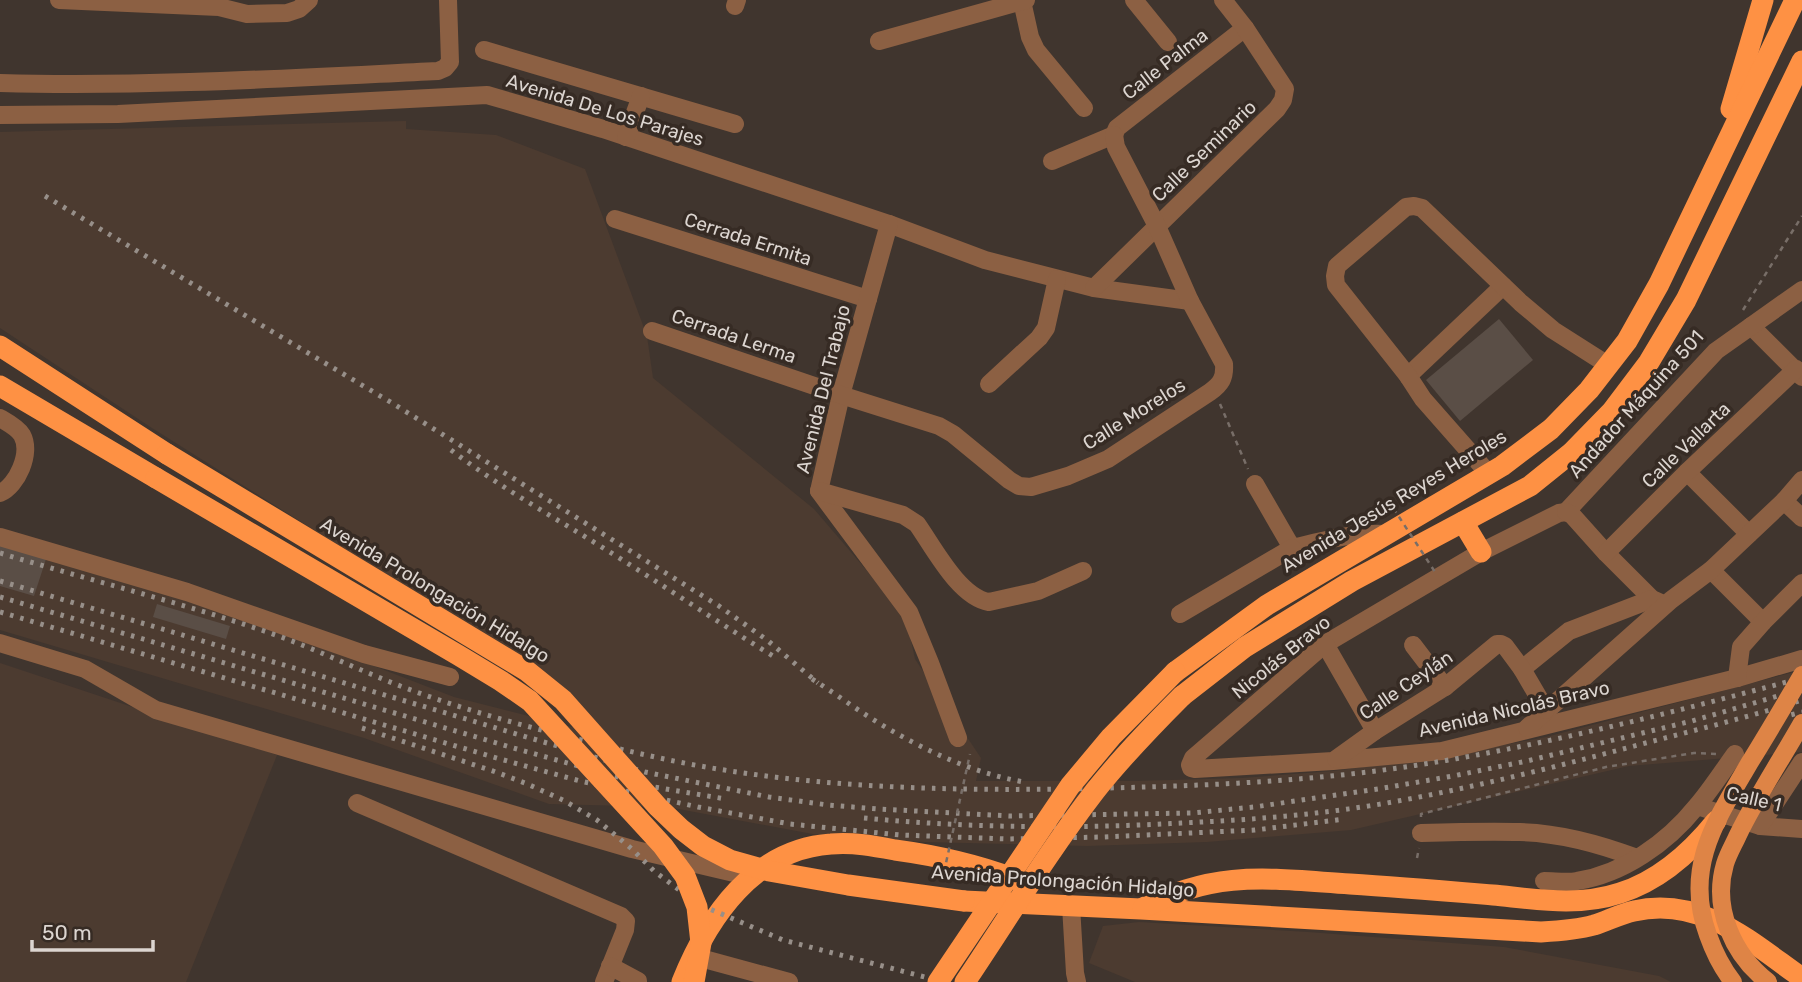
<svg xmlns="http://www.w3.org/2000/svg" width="1802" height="982" font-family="Rubik,sans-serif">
	<rect width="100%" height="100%" fill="#40352e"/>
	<!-- built -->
	<g fill="#4c3b30">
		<polygon points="406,121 406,129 496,135 585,169 647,336 653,378 814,509 892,600 907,622 915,659 981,758 976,781 1135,781 1242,778 1333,771 1445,756 1546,737 1802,670 1802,752 1629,766 1351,830 1207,842 1087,846 924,842 818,835 668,807 549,804 364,738 0,630 0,542 255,620 454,697 596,733 549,678 152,428 0,328 0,132"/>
		<polygon points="0,663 277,755 186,982 0,982"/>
		<polygon points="1139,922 1308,932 1504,947 1659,976 1671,982 1135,982 1089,963 1103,926"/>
	</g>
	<!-- building -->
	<g fill="#5a4e46">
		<polygon points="1499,319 1533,360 1460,421 1426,380"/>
		<polygon points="0,542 47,556 34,596 0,586"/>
		<polygon points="157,604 230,626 226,639 153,617"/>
	</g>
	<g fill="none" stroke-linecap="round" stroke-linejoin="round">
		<!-- path -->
		<g stroke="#786e68" stroke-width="2.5" stroke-dasharray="5 5" stroke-linecap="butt">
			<polyline points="1743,310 1802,216"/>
			<polyline points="1220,404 1248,469"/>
			<polyline points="1374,515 1371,511 1388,500"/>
			<polyline points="1421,817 1421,814 1606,767 1694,753 1716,754"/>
			<polyline points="1417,858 1419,848"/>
		</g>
		<!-- minor -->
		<g stroke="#8c6043" stroke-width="18">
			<polyline points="59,0 219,7 247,14 287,13 299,9 309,0"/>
			<polyline points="1134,0 1168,42"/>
			<polyline points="1022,1 1030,37 1036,50 1084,108"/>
			<polyline points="735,6 737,0"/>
			<polyline points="879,41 1026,0"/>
			<polyline points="484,50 735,124"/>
			<path d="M0,83C146,87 292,78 438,71L445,68L450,62L448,0"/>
			<polyline points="0,115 118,114 487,95 603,129 889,224 985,260 1094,288 1190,301"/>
			<polyline points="1114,135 1117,128 1245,28"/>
			<polyline points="626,137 641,96"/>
			<polyline points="1052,161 1114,135"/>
			<polyline points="615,219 868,299"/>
			<polyline points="889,224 841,395 819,491 909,612 930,663 958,738"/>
			<polyline points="1094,288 1277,109 1283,100 1285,89 1245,28 1223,0"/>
			<polyline points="1751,326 1802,377"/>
			<path d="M652,331L841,395L939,426L953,434L1009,480L1019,486L1031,487L1068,476L1108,459L1210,392C1221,384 1225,378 1224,364L1190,301L1157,226L1116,147L1114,135"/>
			<polyline points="1408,376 1503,286"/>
			<polyline points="989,384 1039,338 1046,328 1057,279"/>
			<path d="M0,418C7,422 18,428 22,435C32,453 17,486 0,493"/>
			<polyline points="1687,472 1749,534"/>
			<polyline points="1489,474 1423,399 1408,376 1336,285 1335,276 1337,266 1406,207 1414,206 1422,208 1521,303 1553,330 1608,365"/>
			<path d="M1255,484L1292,548C1322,541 1355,532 1386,534"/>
			<path d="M819,491L903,515L917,524C934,548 959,597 989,602L1038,591L1083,571"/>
			<polyline points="1784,501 1802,518"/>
			<polyline points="1566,512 1559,513 1481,552 1325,644 1193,758 1190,765 1191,768 1195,769 1333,761 1442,751 1737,678 1802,659"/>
			<polyline points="1566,512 1716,351 1802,290"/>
			<polyline points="1566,512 1572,515 1606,553 1652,599 1661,603"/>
			<polyline points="0,537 187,592 364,654 450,677"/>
			<polyline points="1606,553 1687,472 1796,369"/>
			<polyline points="1711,570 1763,622"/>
			<polyline points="1180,614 1292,548"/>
			<polyline points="0,643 85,669 156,710 632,849 751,877"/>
			<polyline points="1325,644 1375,731"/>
			<polyline points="1413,645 1445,687"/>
			<polyline points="1522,669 1569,631 1652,599"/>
			<polyline points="1737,678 1741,647 1763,622 1802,583"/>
			<polyline points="1527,728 1671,600 1711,570 1784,501 1802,480"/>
			<polyline points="1336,759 1375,731 1445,687 1497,644 1501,644 1505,646 1522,669 1546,710"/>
			<polyline points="357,803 621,916 626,921 625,930 604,982"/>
			<polyline points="1697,806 1760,826 1802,829"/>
			<polyline points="1760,826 1802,762"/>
			<path d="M1421,833C1454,832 1487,831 1520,832C1560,833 1600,844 1637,858"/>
			<path d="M1544,881C1555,881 1567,883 1577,881C1623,874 1667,843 1696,807C1710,791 1722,772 1735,754"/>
			<polyline points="1071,906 1075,973 1077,982"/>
			<polyline points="693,956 789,982"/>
			<polyline points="610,966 638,981 638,982"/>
		</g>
		<!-- highway -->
		<g stroke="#fe9144" stroke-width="21">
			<polyline points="1731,109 1763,0"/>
			<polyline points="0,346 167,454"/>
			<polyline points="0,386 156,478"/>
			<polyline points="1463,522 1481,552"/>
			<polyline points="1175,672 1267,605 1502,466 1551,429 1589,390 1627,341 1659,284 1795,0"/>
			<polyline points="1182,696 1245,647 1352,581 1530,486 1571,453 1612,411 1649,362 1686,300 1802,61"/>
			<path d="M964,901L1141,909L1541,932C1559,931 1576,930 1594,925C1607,921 1620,914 1634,911C1701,895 1752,943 1802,978"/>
			<path d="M1143,908C1216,869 1271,879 1350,884C1398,887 1445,891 1493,895C1535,899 1578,907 1620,893C1658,881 1691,852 1716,821"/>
			<path d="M682,982C708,917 754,849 831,844C853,842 874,846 895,850C940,856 983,866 1025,883"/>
		</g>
		<!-- rail -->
		<g stroke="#978f89" stroke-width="5" stroke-dasharray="3.5 7" stroke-linecap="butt">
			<polyline points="45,196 392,403 719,606 767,640 818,683"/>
			<path d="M451,450C501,488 552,516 605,549C661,584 716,621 773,656"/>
			<path d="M0,553C89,580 179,602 267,632C320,650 370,676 422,694C495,720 571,738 646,755C782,786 922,791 1061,789C1166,787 1272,784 1376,771C1521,752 1662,715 1802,678"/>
			<polyline points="0,581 645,772 769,797 828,805 878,809 1010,816 1192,813 1254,807 1378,789 1453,776 1527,761 1692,721 1802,689"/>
			<polyline points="0,597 517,749 654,787 726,799"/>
			<polyline points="0,612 500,759 580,781 698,807 790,824 900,835 1007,839 1103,837 1255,830 1345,819"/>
			<path d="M812,679C838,695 862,714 889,729C930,753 977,774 1024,782"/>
			<polyline points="1771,720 1802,712"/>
			<polyline points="362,728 493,771 525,783 563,800 597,820 632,849 654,871 698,904 783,940 944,982"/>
			<path d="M864,818C970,828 1076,829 1181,823C1248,820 1315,815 1381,804C1463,790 1543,770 1623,749C1683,733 1743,719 1802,700"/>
		</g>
		<!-- path-bridge -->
		<g stroke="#786e68" stroke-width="2.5" stroke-dasharray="5 5" stroke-linecap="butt">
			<polyline points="1388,500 1435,572"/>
			<polyline points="944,872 970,754"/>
		</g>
		<!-- major-bridge -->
		<g stroke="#de8446" stroke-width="18">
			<path d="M1733,982C1722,968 1714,952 1708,935C1683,867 1717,819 1750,762C1768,733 1785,704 1802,675"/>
			<path d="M1768,982C1733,955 1712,908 1725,864C1728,854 1734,844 1738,835C1757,796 1781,760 1802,723"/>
		</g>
		<!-- highway-bridge -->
		<g stroke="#fe9144" stroke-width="21">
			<polyline points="167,454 527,671 563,700 658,807 681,829 703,846 730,860 769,871 848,885 964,901"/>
			<polyline points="156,478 458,655 501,681 530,701 663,846 685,876 697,907 701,943 694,982"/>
			<polyline points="938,982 1070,786 1111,737 1175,672"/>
			<path d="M965,982C1008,918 1048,852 1095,791C1122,757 1152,726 1182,696"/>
		</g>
	</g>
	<g text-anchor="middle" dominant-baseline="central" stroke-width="7" stroke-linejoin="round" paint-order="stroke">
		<!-- street labels -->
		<g font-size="19" fill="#dcd5d0" stroke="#362b24">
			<text transform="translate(1165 64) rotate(-38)">Calle Palma</text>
			<text transform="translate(605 110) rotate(17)">Avenida De Los Parajes</text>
			<text transform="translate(1204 151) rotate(-44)">Calle Seminario</text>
			<text transform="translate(748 239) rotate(18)">Cerrada Ermita</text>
			<text transform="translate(734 336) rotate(19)">Cerrada Lerma</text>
			<text transform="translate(823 389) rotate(-76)">Avenida Del Trabajo</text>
			<text transform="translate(1636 404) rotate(-48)">Andador Máquina 501</text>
			<text transform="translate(1134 414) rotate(-32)">Calle Morelos</text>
			<text transform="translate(1686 445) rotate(-44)">Calle Vallarta</text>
			<text transform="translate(1394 501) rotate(-31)">Avenida Jesús Reyes Heroles</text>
			<text transform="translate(435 590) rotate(31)">Avenida Prolongación Hidalgo</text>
			<text transform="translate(1281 657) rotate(-39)">Nicolás Bravo</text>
			<text transform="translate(1406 685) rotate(-34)">Calle Ceylán</text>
			<text transform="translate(1514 709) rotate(-13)">Avenida Nicolás Bravo</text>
			<text transform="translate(1754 799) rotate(13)">Calle 1</text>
			<text transform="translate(1063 881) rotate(4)">Avenida Prolongación Hidalgo</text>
		</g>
	</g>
	<!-- scale -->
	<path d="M32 940v10h121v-10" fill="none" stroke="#dcd5d0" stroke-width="3.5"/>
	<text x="42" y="940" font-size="21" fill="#dcd5d0" stroke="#362b24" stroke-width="5" paint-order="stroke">50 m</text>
</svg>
